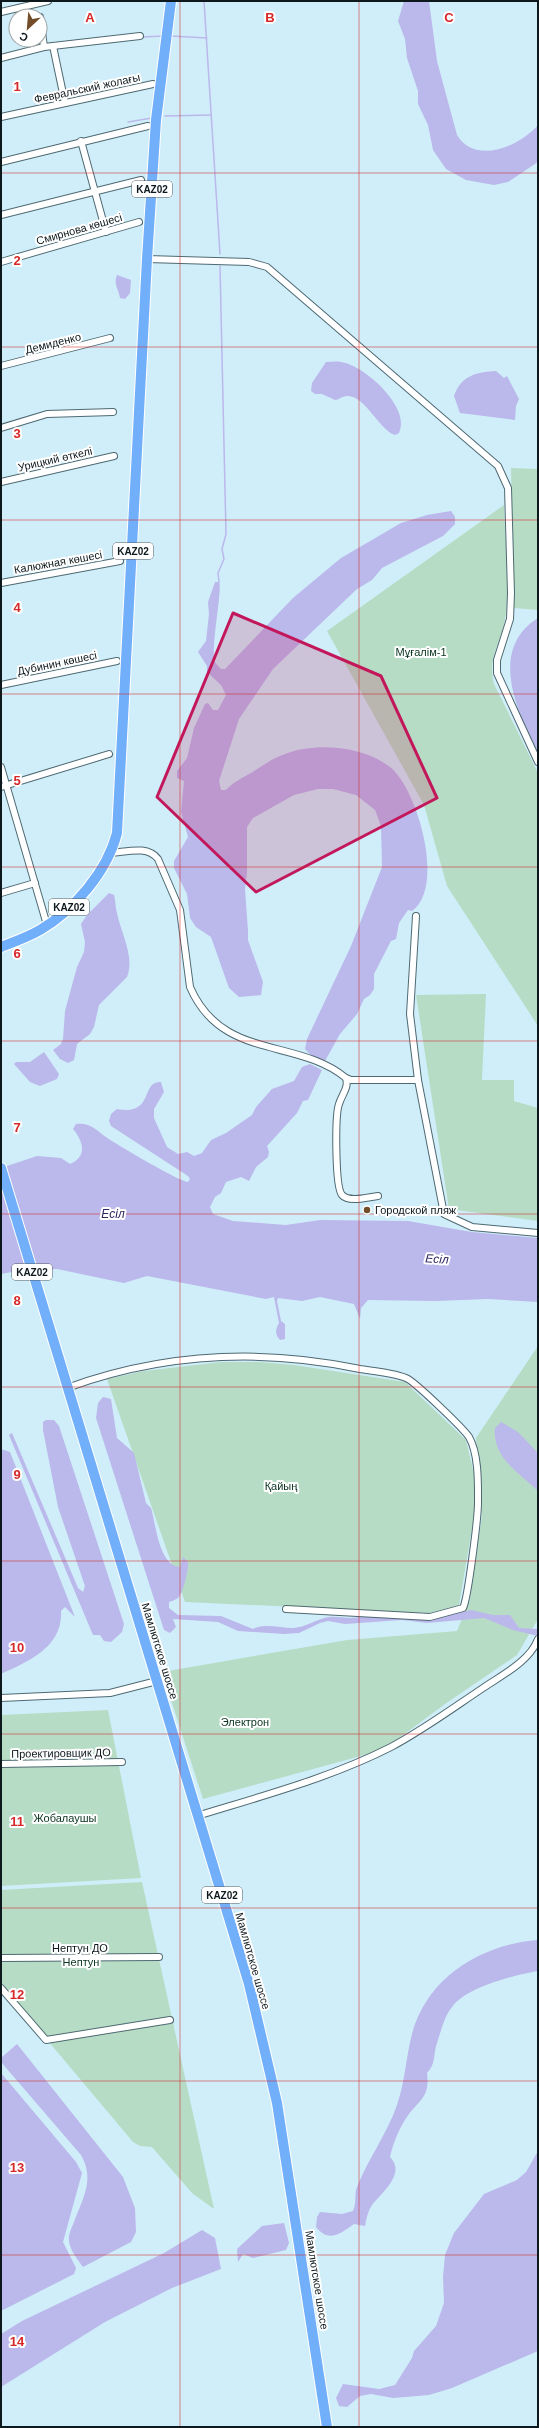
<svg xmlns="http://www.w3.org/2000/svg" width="539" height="2428" font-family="Helvetica,sans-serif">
	<rect width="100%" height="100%" fill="#d0eef9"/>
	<!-- green -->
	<g fill="#b7dcc5">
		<polygon points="511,468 538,469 538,610 514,608"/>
		<path d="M504,505C505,538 511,588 505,619C501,644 487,657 494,684L538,773V1026L447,886L424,805L327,631Z"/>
		<polygon points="486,994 482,1080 514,1080 514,1101 538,1108 538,1221 449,1209 416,995"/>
		<polygon points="538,1346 538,1619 517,1655 445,1704 383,1750 203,1799 162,1672 347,1640 457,1631 470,1599 482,1516 476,1438"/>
		<polygon points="221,1362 260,1362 294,1365 405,1382 466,1440 474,1474 474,1517 459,1605 430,1613 185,1602 107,1379 144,1371"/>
		<polygon points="108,1710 141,1878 1,1886 1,1715"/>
		<polygon points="142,1882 214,2209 192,2193 152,2147 140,2146 133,2142 1,1985 1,1890"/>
	</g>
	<!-- water -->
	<g fill="#bbb8eb">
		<path d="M404,1H429L437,61L457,135C475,165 519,147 538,125V161L535,164L508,182L494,185L466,180L446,169L433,150L428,125L418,104V91L407,58L405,39L398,21Z"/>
		<path d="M117,275L131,280L130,293L125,299L120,298C119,290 113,284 117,275Z"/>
		<path d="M326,362C331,362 336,361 341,362C364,365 412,408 399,433L395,435C379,430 365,395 347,396C342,396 339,400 335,400L322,394H315L311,391L312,383Z"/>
		<path d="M496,371L504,378L507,376L519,399L516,406L515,420L460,413L454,396C461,376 476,372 496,371Z"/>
		<path d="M451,511L455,517V524L443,536L382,568L372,580L357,589L273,669L239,719L219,781L221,790H226C233,782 242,778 251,773C262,766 273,758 285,754C316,742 363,746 390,767C417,788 446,887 412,911L408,910L399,923L396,939L391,941L374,974V989L370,995L364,999L357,1014L340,1034L325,1061C318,1061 310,1055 305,1049L307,1039L351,946L382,867L381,826L375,810L356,795L333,789H318L294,795L253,818L247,827V872L245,889L248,931V940L263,982L261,995L239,997L229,988L211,937L196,927L190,918L187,894L174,868V861L188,837L181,812L184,781L177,778V771L187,758L194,728L205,704L208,703L213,710H218L226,695L221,685L207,672V666L198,652L206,641L209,614L208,602L215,582H219C223,587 210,651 215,662C216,664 219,667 221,669H225L293,598L341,558L401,523L427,515Z"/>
		<path d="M538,618V754C518,713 487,650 538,618Z"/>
		<path d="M109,893L114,895C116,901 115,907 117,913C121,933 135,957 127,977L99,1005L94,1027L90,1034L77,1044L74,1060L68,1063L60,1059L53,1050L61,1044L63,1039L65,1011L77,967L84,952L85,942L81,924L87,915Z"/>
		<polygon points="44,1052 59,1074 57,1079 40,1086 30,1082 14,1064 16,1062 30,1062"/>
		<path d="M310,1064L322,1070L308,1100L303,1101L297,1113L267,1146L269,1152L268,1157L256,1167L249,1181L241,1177L226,1182L221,1193L215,1197L210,1207L213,1214L233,1221L286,1225L320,1220L408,1221L472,1232L538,1238V1302L488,1299L436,1301L368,1300L361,1308L360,1319L354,1304L320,1297L302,1301L278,1298L277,1301L281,1321L285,1324V1339L280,1340C275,1334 275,1330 279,1323L274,1297L266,1299L147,1276L124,1283L57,1269L17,1271L1,1274V1168L37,1156L61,1158L70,1164C88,1156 83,1141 73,1129L76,1124C90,1122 96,1130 106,1137C119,1146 177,1180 188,1182L190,1179L188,1176L111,1126L109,1121L111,1114L117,1109C155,1116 140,1081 161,1082L164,1092L154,1109V1118L167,1147L178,1154L187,1152L194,1156L202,1153L211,1140L226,1133L252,1115L256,1107L272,1089L294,1081L302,1067Z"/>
		<path d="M103,1397L111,1399L117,1438L134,1453L146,1503L151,1508C156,1525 159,1566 180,1567L183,1557L188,1562C189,1569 183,1594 178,1598C175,1600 172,1601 169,1602V1608L178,1615L221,1616L253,1629C264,1623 281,1628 293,1628C307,1627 316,1619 329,1617C340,1616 353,1621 363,1615L430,1619L471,1610L493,1615H510L519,1628L538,1629V1636L513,1630L484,1618L427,1623L402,1620L345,1624L328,1621L320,1623L299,1633L284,1634L238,1631L218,1622L173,1619L176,1627L170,1633L164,1630L96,1418L98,1403Z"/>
		<polygon points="46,1420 54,1420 59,1426 124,1624 122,1632 111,1642 104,1641 100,1635 93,1635 9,1435 12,1433 78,1588 83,1592 85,1586 58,1507 43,1430 43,1422"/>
		<path d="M501,1422L518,1432L538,1453V1491C519,1473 492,1457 495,1428Z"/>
		<path d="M1,1449L10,1452L75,1617L65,1607L61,1611C63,1647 29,1661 1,1674Z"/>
		<path d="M538,1940V1971C515,1975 466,1987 452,2007C444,2017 441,2031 437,2043C433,2055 436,2064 427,2073C430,2096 421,2099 409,2114C400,2126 393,2143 390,2157C406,2173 383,2192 372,2205C368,2211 366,2219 365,2226L354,2224C340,2234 329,2243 316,2227L317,2217L320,2212L342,2214L353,2211C357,2202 354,2195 357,2187C368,2159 387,2134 397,2105C405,2082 406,2057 412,2034C427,1977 482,1944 538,1940Z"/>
		<path d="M17,2044L123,2177L135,2208L136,2232L131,2242L83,2267C78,2260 69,2249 69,2240C68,2235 72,2227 74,2222C83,2198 95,2179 81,2155L1,2062V2058Z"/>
		<polygon points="1,2073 76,2162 82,2173 63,2242 76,2268 74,2274 1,2311"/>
		<polygon points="538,2151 538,2351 452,2388 429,2395 393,2398 371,2394 360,2396 347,2407 339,2406 336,2398 343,2384 379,2389 395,2385 412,2358 414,2351 436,2326 444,2303 443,2277 445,2255 454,2233 484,2194 517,2180 526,2172"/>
		<polygon points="284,2223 289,2243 286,2250 253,2258 243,2254 238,2262 237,2249 262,2226"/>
		<polygon points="202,2230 215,2238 221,2269 172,2288 105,2322 1,2387 1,2334 22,2321 164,2253"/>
	</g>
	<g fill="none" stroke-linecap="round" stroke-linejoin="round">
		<!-- stream -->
		<g stroke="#bbb8eb" stroke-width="1.5">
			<polyline points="204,1 220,254"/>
			<polyline points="171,36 207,38"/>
			<polyline points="141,37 164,36"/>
			<polyline points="165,116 211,115"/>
			<polyline points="128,122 152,118"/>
			<polyline points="219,582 218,573 224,559 222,549 226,534 220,266"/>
		</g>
		<defs>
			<g id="minor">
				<polyline points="1,12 48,1"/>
				<polyline points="40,17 44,47"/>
				<polyline points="53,46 65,103"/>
				<polyline points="1,58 44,47 140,36"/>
				<polyline points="1,117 153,84"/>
				<polyline points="81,141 106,232"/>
				<polyline points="1,162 148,126"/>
				<polyline points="1,215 141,180"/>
				<polyline points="147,259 249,262 267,267 498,466 508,488 511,593 510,619 497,660 497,673 538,762"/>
				<polyline points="1,262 139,222"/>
				<polyline points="1,366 110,338"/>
				<polyline points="1,428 47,414 113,412"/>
				<polyline points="1,482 114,456"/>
				<polyline points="1,583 120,561"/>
				<polyline points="1,685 117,661"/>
				<polyline points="1,767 47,925"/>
				<polyline points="1,787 109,754"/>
				<path d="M110,853C127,852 147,845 158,859L180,910L190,987C222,1061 296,1037 346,1078C349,1088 342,1094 339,1104C335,1115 335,1187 342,1195C349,1203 368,1197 378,1196"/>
				<polyline points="1,893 35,883"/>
				<polyline points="416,916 410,1014 418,1080 444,1214 472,1227 538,1233"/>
				<polyline points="346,1078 351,1080 418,1080"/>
				<path d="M67,1388C163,1353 260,1348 360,1369C372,1371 398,1373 408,1379C418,1385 463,1428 469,1437C479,1454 478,1485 478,1503C478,1517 468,1599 463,1608L430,1617L286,1609"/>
				<polyline points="1,1698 110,1693 157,1681"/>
				<polyline points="1,1764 122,1762"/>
				<path d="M197,1816C262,1796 330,1778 391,1747C423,1730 453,1708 483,1688C502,1675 530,1661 538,1639"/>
				<polyline points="1,1958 159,1957"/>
				<polyline points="1,1988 46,2040 170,2020"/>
			</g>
			<g id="highway">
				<path d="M1,947C14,942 28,937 40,930C74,910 107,872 117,833L147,259L156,120L171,1"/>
				<polyline points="1,1168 249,1984 277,2103 327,2427"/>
			</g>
		</defs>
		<!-- minor casing -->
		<use href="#minor" stroke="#4e6972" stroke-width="8"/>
		<!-- highway casing -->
		<use href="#highway" stroke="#fff" stroke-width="12"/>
		<!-- minor -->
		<use href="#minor" stroke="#fff" stroke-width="6"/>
		<!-- highway -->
		<use href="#highway" stroke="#71affb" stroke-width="10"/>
	</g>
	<!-- marked area -->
	<path fill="#c2185b" fill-opacity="0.2" stroke="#c2185b" stroke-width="3" stroke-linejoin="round" d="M233,613L381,676L437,798L256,892L157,797Z"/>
	<!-- grid -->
	<path fill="none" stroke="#d62828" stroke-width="1" stroke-opacity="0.55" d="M180,1V2427M359,1V2427M1,173H538M1,347H538M1,520H538M1,694H538M1,867H538M1,1041H538M1,1214H538M1,1387H538M1,1561H538M1,1734H538M1,1908H538M1,2081H538M1,2255H538"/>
	<!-- markers -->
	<circle fill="#734c29" stroke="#fff" stroke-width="1.5" cx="367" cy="1210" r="4"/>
	<g text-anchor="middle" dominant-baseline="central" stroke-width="4" stroke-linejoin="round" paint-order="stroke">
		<!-- shield labels -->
		<g fill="#fff" stroke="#565d60" stroke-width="1">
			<rect x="132" y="181" width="40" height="16" rx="3"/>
			<rect x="113" y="543" width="40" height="16" rx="3"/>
			<rect x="49" y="899" width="40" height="16" rx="3"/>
			<rect x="12" y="1264" width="40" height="16" rx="3"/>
			<rect x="202" y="1887" width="40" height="16" rx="3"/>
		</g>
		<g font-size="10" font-weight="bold" fill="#0d181c">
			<text x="152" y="189">KAZ02</text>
			<text x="133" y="551">KAZ02</text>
			<text x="69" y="907">KAZ02</text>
			<text x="32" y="1272">KAZ02</text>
			<text x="222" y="1895">KAZ02</text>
		</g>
		<!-- street labels -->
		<g font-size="11" fill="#0d181c" stroke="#fff">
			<text transform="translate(87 88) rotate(-12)">Февральский жолағы</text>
			<text transform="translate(79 229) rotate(-16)">Смирнова көшесі</text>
			<text transform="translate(53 343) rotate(-14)">Демиденко</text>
			<text transform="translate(55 459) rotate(-13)">Урицкий өткелі</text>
			<text transform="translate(58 562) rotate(-10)">Калюжная көшесі</text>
			<text transform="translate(57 663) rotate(-12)">Дубинин көшесі</text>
			<text transform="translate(160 1651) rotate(73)">Мамлютское шоссе</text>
			<text transform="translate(61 1753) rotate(-1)">Проектировщик ДО</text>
			<text x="80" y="1948">Нептун ДО</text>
			<text transform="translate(253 1961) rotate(74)">Мамлютское шоссе</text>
			<text transform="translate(317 2280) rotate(81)">Мамлютское шоссе</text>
		</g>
		<!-- park labels -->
		<g font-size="11" fill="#08331f" stroke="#fff">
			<text x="421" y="652">Мұғалім-1</text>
			<text x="281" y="1486">Қайың</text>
			<text x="245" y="1722">Электрон</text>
			<text x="65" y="1818">Жобалаушы</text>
			<text x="81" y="1962">Нептун</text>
		</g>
		<!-- poi labels -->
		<g font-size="11" fill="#0d181c" stroke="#fff" text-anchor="start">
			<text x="375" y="1210">Городской пляж</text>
		</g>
		<!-- water labels -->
		<g font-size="12" font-style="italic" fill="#2f2560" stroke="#fff">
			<text x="113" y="1214">Есіл</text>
			<text transform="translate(437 1259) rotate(4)">Есіл</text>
		</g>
	</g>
	<g font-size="13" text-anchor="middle" font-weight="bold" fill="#d62828" stroke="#fff" stroke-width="4" stroke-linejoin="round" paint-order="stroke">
		<text x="90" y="22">A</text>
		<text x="270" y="22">B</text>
		<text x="449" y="22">C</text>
		<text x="17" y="91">1</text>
		<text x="17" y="265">2</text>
		<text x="17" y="438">3</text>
		<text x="17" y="612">4</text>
		<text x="17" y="785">5</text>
		<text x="17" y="958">6</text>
		<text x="17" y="1132">7</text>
		<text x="17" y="1305">8</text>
		<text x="17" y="1479">9</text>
		<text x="17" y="1652">10</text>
		<text x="17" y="1826">11</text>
		<text x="17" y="1999">12</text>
		<text x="17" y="2172">13</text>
		<text x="17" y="2346">14</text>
	</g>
	<!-- border -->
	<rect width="539" height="2428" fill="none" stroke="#0d181c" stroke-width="4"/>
	<!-- north arrow -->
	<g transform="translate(28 28) rotate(206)"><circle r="19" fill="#ffffff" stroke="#9ea3a4"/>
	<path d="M0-3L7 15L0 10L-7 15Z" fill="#734c29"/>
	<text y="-6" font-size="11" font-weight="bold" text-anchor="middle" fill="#0d181c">С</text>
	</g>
</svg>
